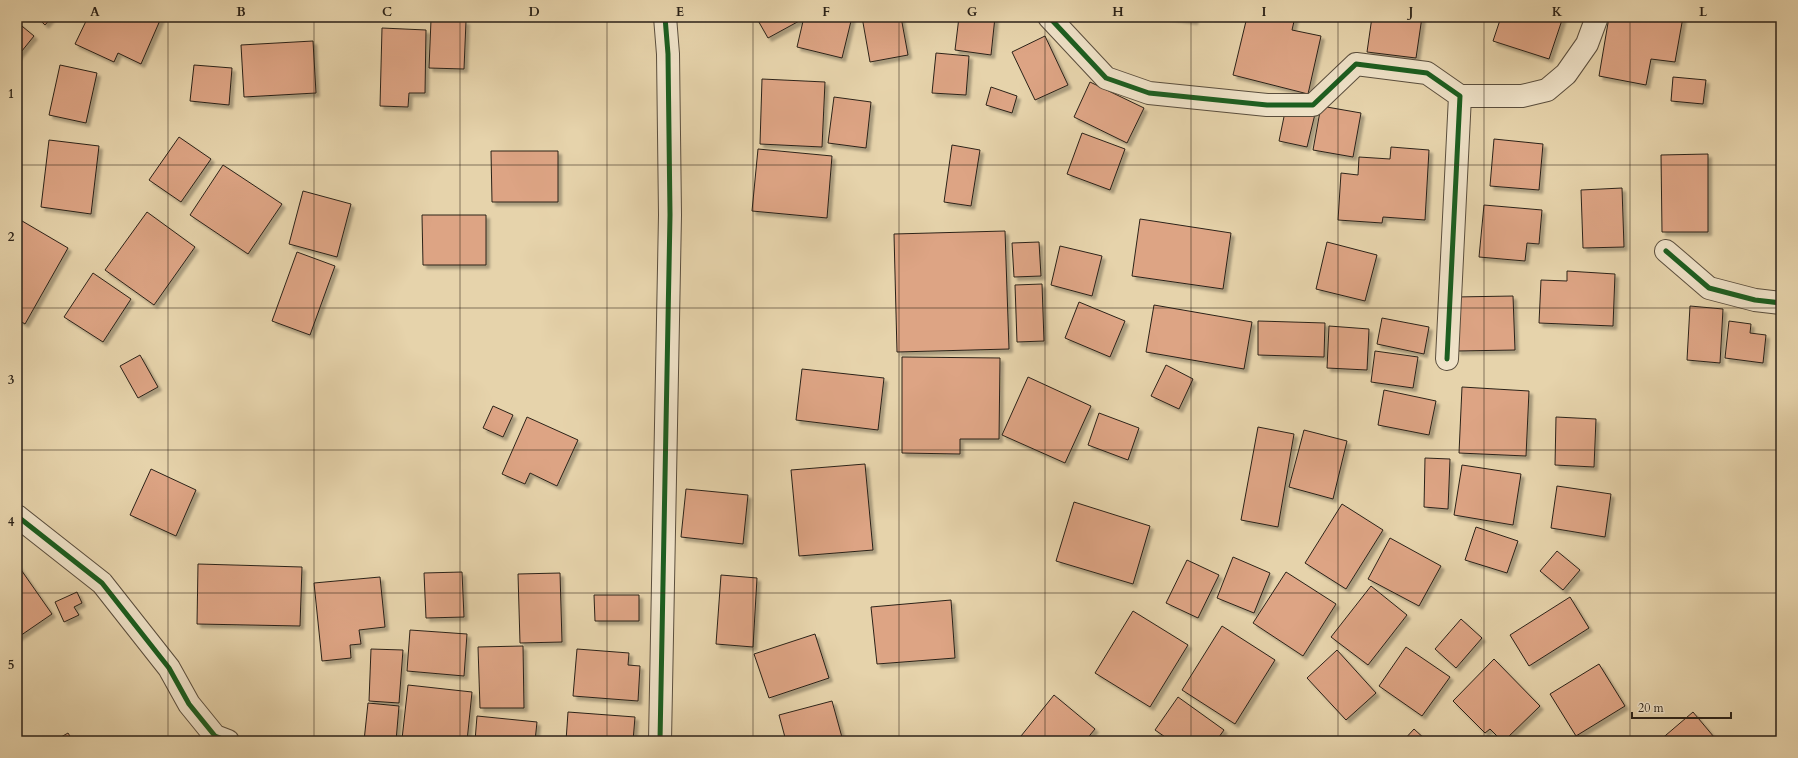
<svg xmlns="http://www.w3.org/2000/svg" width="1798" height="758" font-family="Cardo,serif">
	<defs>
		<filter id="shadow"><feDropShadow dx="3.5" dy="3.5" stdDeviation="1" flood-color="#0004"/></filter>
	</defs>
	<rect width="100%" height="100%" fill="#e6d3ab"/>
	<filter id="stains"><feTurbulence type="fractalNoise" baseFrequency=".005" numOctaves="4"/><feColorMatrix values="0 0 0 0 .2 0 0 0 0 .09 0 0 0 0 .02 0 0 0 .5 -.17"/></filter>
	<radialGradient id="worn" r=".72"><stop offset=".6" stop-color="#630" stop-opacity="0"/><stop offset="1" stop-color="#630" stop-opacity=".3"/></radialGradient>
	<!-- building -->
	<g fill="#dda484" stroke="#2b2218" filter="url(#shadow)">
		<polygon points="37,17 52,17 45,25"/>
		<polygon points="88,17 158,17 161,18 141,64 118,53 114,62 75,44"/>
		<polygon points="756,17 799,17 801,20 768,38"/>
		<polygon points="804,17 852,17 842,58 797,47"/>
		<polygon points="862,17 901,17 908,55 870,62"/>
		<polygon points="959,17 995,17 991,55 955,50"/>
		<polygon points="1168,17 1195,17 1194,21"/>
		<polygon points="1247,17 1295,17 1292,30 1321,36 1308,94 1233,75"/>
		<polygon points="1372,17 1422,17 1416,58 1367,52"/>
		<polygon points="1501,17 1563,17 1549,59 1493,41"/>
		<polygon points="1609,17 1683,17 1675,62 1651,59 1646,85 1599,76"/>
		<polygon points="431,20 466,21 464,69 429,68"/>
		<polygon points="17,22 34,36 17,57"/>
		<polygon points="382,28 426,30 425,93 409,93 408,107 380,106"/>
		<polygon points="1045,36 1068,85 1035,100 1012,52"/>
		<polygon points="313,41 316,93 244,97 241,45"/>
		<polygon points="936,53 969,56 966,95 932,93"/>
		<polygon points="60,65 97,73 86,123 49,115"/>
		<polygon points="194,65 232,68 229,105 190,101"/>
		<polygon points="1673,77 1706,80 1703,104 1671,101"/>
		<polygon points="762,79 825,82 822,147 760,144"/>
		<polygon points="1090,82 1144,108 1127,143 1074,117"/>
		<polygon points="991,87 1017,96 1012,113 986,105"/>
		<polygon points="834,97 871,102 866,148 828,143"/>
		<polygon points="1321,106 1361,113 1353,157 1313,150"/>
		<polygon points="1286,107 1315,114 1307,147 1279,141"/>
		<polygon points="1082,133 1125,149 1110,190 1067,174"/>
		<polygon points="179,137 211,159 181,202 149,180"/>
		<polygon points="1494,139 1543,144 1539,190 1490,186"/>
		<polygon points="49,140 99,146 91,214 41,207"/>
		<polygon points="952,145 980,150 971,206 944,202"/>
		<polygon points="1391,147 1429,150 1425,220 1383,217 1382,223 1338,220 1341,173 1358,175 1359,157 1390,159"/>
		<polygon points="758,149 832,156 827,218 752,211"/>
		<polygon points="491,151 558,151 558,202 492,202"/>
		<polygon points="1708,154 1708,232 1662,232 1661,155"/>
		<polygon points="223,165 282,204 248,254 190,215"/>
		<polygon points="1622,188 1624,247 1583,248 1581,190"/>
		<polygon points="303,191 351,204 337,257 289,244"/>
		<polygon points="1484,205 1542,210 1539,244 1527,243 1525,261 1479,257"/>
		<polygon points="147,212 195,247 154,305 105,270"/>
		<polygon points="422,215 486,215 486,265 423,265"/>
		<polygon points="17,218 68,248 25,324 17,319"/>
		<polygon points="1140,219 1231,233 1223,289 1132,276"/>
		<polygon points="1005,231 1009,349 897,352 894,234"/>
		<polygon points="1039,242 1041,276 1014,277 1012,243"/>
		<polygon points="1327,242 1377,255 1365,301 1316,289"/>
		<polygon points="1060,246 1102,256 1092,296 1051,285"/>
		<polygon points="297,252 335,266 310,335 272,321"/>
		<polygon points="1567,271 1615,274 1613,326 1539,323 1541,280 1567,281"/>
		<polygon points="93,273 131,299 103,342 64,317"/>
		<polygon points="1042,284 1044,341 1017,342 1015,285"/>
		<polygon points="1513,296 1515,350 1457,351 1455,297"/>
		<polygon points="1079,302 1125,321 1110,357 1065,338"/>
		<polygon points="1154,305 1252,322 1244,369 1146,352"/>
		<polygon points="1690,306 1723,309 1720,363 1687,360"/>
		<polygon points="1777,312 1781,312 1781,369 1780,369"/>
		<polygon points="1382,318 1429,327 1424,354 1377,344"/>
		<polygon points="1258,321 1325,323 1324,357 1258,355"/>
		<polygon points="1729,321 1751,324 1750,333 1766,335 1763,363 1725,358"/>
		<polygon points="1329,326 1369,329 1367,370 1327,368"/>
		<polygon points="1375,351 1418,357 1413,388 1371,382"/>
		<polygon points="140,355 158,387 138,398 120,366"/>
		<polygon points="902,357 1000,358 999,439 960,439 960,454 902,453"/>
		<polygon points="1166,365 1193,379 1179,409 1151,396"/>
		<polygon points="802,369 884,378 878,430 796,420"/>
		<polygon points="1028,377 1091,406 1065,463 1002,435"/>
		<polygon points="1462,387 1529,391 1526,456 1459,453"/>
		<polygon points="1384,390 1436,401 1429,435 1378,425"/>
		<polygon points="493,406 513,415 503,437 483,428"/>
		<polygon points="1099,413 1139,428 1128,460 1088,445"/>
		<polygon points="527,417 578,440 557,486 530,473 525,484 502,474"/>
		<polygon points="1556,417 1596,419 1594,467 1555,465"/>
		<polygon points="1258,427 1294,434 1278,527 1241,520"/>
		<polygon points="1304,430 1347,441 1333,499 1289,487"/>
		<polygon points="1425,458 1450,459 1448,509 1424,507"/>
		<polygon points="865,464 873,550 799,556 791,470"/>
		<polygon points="1462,465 1521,474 1513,525 1454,515"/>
		<polygon points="151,469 196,490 176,536 130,515"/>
		<polygon points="1557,486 1611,494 1605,537 1551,528"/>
		<polygon points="686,489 748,495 743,544 681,537"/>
		<polygon points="1074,502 1150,526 1133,584 1056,561"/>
		<polygon points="1342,504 1383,530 1346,589 1305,563"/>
		<polygon points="1476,527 1518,541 1507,573 1465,560"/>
		<polygon points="1390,538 1441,566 1419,606 1368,579"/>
		<polygon points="1557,551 1580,570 1563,590 1540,571"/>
		<polygon points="1233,557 1270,573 1254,613 1217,598"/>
		<polygon points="1187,560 1219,575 1198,618 1166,603"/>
		<polygon points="17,564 52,614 17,638"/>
		<polygon points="198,564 302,567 300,626 197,624"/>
		<polygon points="462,572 464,617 426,618 424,573"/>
		<polygon points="1286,572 1336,604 1303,656 1253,623"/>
		<polygon points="560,573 562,642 520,643 518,574"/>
		<polygon points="721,575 757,578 753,647 716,644"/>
		<polygon points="380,577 385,627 359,630 361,644 350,645 351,658 322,661 314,583"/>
		<polygon points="1371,586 1407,615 1368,665 1331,637"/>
		<polygon points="77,592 82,603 74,607 79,615 64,622 55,602"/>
		<polygon points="594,595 639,595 639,621 595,621"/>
		<polygon points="1570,597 1589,628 1529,666 1510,635"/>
		<polygon points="951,600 955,658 877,664 871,607"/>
		<polygon points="1133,611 1188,645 1150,707 1095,673"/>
		<polygon points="1461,619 1482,638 1456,668 1435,649"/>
		<polygon points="1222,626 1275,660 1235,724 1182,690"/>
		<polygon points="410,630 467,634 464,676 407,671"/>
		<polygon points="815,634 829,678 769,698 754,654"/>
		<polygon points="523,646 524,708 480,708 478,647"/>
		<polygon points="1406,647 1450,677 1422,716 1379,686"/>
		<polygon points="371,649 403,650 399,703 369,701"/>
		<polygon points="577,649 629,653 628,665 640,666 638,701 573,696"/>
		<polygon points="1337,650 1376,693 1346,720 1307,678"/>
		<polygon points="1494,659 1540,706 1504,741 1502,741 1490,729 1485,733 1453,701"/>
		<polygon points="1599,664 1625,706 1576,736 1550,694"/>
		<polygon points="408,685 472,692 467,741 420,741 402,739"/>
		<polygon points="1054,695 1095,729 1085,741 1017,741"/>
		<polygon points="1178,697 1224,730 1216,741 1171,741 1155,730"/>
		<polygon points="832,701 843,741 786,741 779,715"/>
		<polygon points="368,703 399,706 396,741 364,741"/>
		<polygon points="568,712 635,717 633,741 566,741"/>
		<polygon points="1693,712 1714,737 1709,741 1659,741"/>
		<polygon points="477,716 537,722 535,741 475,741"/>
		<polygon points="1414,729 1427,741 1403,741"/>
		<polygon points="68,733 73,741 54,741"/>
	</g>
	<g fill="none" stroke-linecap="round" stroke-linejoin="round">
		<defs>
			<g id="street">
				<polyline points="1049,17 1106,78 1149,93 1267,105 1313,105 1356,64 1427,73 1460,96 1447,359"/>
				<polyline points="1460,96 1522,96 1547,90 1566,74 1587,44 1597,17"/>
				<polyline points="1666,251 1709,288 1755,300 1781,303"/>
				<polyline points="17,516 102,583 169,668 189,704 215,736 228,741"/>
				<polyline points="660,741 670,215 668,54 665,17"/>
			</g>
		</defs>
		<!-- street casing -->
		<use href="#street" stroke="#5a4e3d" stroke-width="24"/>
		<!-- street -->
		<use href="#street" stroke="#efe2c8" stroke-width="22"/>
		<defs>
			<g id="cycleway">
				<polyline points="1049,17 1106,78 1149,93 1267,105 1313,105 1356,64 1427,73 1460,96 1447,359"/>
				<polyline points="1666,251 1709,288 1755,300 1781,303"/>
				<polyline points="17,516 102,583 169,668 189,704 215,736 228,741"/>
				<polyline points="660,741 670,215 668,54 665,17"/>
			</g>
		</defs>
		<!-- cycleway casing -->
		<use href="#cycleway" stroke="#efe2c8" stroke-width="8"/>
		<!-- cycleway -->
		<use href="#cycleway" stroke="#1b5e20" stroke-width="5"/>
	</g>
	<!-- grid -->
	<path fill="none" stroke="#2b2218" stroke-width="1" stroke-opacity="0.55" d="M168,17V741M314,17V741M460,17V741M607,17V741M753,17V741M899,17V741M1045,17V741M1191,17V741M1338,17V741M1484,17V741M1630,17V741M17,165H1781M17,308H1781M17,450H1781M17,593H1781"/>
	<!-- margin -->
	<rect width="1798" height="758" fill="none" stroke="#e6d3ab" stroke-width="44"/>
	<!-- scale -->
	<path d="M1632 712v6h99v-6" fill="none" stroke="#2b2218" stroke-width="2"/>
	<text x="1638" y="712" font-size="12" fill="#2b2218" stroke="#efe2c8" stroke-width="3" paint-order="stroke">20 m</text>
	<rect x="22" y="22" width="1754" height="714" fill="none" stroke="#2b2218" stroke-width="1.5"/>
	<g font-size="13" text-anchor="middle" font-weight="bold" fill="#2b2218">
		<text x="95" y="16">A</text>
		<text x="241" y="16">B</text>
		<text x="387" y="16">C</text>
		<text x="534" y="16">D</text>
		<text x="680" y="16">E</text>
		<text x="826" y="16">F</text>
		<text x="972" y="16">G</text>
		<text x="1118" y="16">H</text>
		<text x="1264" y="16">I</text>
		<text x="1411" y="16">J</text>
		<text x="1557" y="16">K</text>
		<text x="1703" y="16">L</text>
		<text x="11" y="98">1</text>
		<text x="11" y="241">2</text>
		<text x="11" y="384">3</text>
		<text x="11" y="526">4</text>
		<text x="11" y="669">5</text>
	</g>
	<rect width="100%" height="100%" filter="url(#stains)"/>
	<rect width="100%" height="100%" fill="url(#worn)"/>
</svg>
